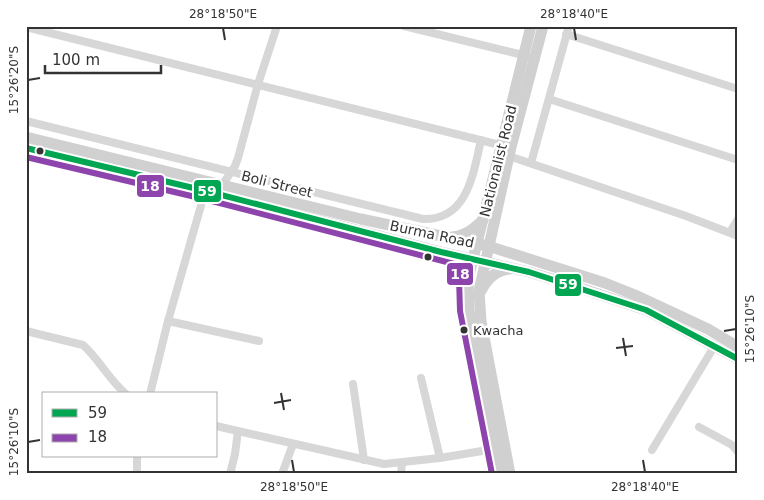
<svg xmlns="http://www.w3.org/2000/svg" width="764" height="500" font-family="'DejaVu Sans',sans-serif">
	<rect width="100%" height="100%" fill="#fff"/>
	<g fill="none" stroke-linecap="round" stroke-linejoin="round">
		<!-- minor -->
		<g stroke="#d7d7d7" stroke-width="8">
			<polyline points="404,26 527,56"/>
			<polyline points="26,27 504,146"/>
			<polyline points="566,34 738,89"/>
			<polyline points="549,99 738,160"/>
			<path d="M26,121L423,219C468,220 473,174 481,140"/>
			<polyline points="506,155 686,216 738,236"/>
			<polyline points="531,163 569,26"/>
			<polyline points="223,184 235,166 238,158 258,84 277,26"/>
			<polyline points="730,232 738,219"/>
			<polyline points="168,321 259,341"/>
			<path d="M26,331L83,345C99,359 109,380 126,394"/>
			<polyline points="421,378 440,458"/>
			<polyline points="353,384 364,460"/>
			<polyline points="150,394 168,321 206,188"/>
			<polyline points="216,426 384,464 440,458 500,448"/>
			<polyline points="699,427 732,445 738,452"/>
			<polyline points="652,450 715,345"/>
			<polyline points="137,456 137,474"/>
			<polyline points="230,474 235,454 238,431"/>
			<polyline points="282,474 293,444"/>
			<polyline points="401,474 402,463"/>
		</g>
		<!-- secondary -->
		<g stroke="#d0d0d0" stroke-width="11">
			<polyline points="26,137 361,219 488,246 605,283 635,295 708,329 738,347"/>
			<polyline points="26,148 206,191 441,252 529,272 565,283 646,310 738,359"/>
			<path d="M452,237C465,236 474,229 483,220"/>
			<polyline points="438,254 455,269 466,290"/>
			<path d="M481,291C487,279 496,270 510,269"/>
			<polyline points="501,474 469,310 468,279 531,26"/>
			<polyline points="510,474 481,321 479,291 511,147 543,26"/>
		</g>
		<defs>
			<polyline id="bus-1" points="26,148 206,191 441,252 529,272 646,310 738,359"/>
			<polyline id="bus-2" points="26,157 204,199 462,266 459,278 460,311 492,474"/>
		</defs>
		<!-- bus-1 casing -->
		<use href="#bus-1" stroke="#fff" stroke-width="10"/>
		<!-- bus-2 casing -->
		<use href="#bus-2" stroke="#fff" stroke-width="10"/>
		<!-- bus-1 -->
		<use href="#bus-1" stroke="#00a651" stroke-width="6"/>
		<!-- bus-2 -->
		<use href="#bus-2" stroke="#8e44ad" stroke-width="6"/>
	</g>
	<!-- ticks -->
	<path fill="none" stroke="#333" stroke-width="2" d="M223,28L225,40M574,28L576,40M28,80L40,78M724,331L736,329M623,338L626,356M616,348L633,346M281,393L284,410M274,403L291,400M28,442L40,440M292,460L294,472M643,460L645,472"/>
	<!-- markers -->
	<g fill="#333" stroke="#fff" stroke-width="2">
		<circle cx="40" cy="151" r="4.5"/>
		<circle cx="428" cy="257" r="4.5"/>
		<circle cx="464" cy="330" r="4.5"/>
	</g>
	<g text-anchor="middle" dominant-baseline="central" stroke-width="5" stroke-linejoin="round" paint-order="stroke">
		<!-- bus labels -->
		<g font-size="13" fill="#333" stroke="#fff" text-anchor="start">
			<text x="473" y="330">Kwacha</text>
		</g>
		<!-- street labels -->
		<g font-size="14" fill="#333" stroke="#fff">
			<text transform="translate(498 161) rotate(-76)">Nationalist Road</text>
			<text transform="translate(277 184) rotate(14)">Boli Street</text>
			<text transform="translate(432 234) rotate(12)">Burma Road</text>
		</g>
	</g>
	<g stroke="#fff" stroke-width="2">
		<rect x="136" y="174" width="29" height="24" rx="5" fill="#8e44ad"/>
		<rect x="193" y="179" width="29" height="24" rx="5" fill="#00a651"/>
		<rect x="446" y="262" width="28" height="24" rx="5" fill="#8e44ad"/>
		<rect x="554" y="273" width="28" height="24" rx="5" fill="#00a651"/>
	</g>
	<g font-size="14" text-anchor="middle" font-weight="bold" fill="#fff">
		<text x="150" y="191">18</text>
		<text x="207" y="196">59</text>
		<text x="460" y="279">18</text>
		<text x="568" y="289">59</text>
	</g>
	<!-- border -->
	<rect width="764" height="500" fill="none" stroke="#ffffff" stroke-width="55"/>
	<!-- legend -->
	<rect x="42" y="392" width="175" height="65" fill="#ffffff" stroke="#adadad"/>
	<rect x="52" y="409" width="25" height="8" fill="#00a651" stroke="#adadad"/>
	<text x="88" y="418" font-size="15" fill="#333333">59</text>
	<rect x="52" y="434" width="25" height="8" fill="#8e44ad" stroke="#adadad"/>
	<text x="88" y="442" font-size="15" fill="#333333">18</text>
	<!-- scale -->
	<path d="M45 65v8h116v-8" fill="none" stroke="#333333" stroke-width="2.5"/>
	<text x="52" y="65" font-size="15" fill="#333333" stroke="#ffffff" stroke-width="4" paint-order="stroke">100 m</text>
	<rect x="28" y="28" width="708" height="444" fill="none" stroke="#333" stroke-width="2"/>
	<g font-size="12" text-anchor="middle" fill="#333">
		<text x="223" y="18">28°18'50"E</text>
		<text x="574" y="18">28°18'40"E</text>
		<text transform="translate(14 80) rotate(-90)" y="4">15°26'20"S</text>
		<text transform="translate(750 329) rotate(-90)" y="4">15°26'10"S</text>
		<text transform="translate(14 442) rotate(-90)" y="4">15°26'10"S</text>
		<text x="294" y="491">28°18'50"E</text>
		<text x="645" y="491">28°18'40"E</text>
	</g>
</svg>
